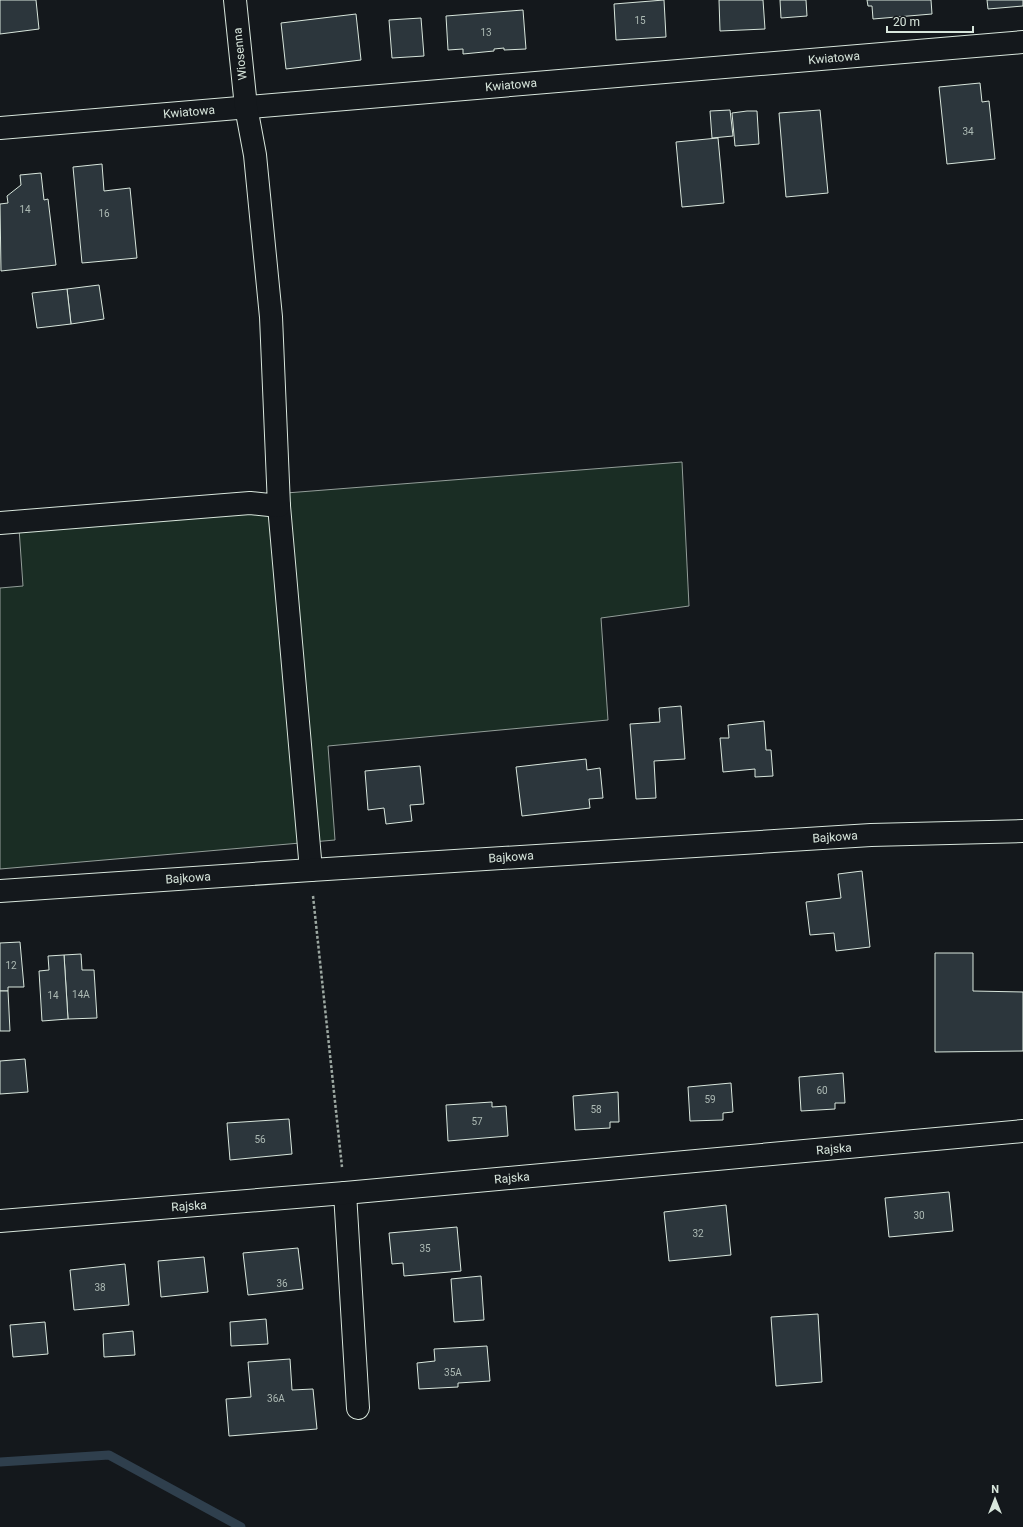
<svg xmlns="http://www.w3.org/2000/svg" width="1023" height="1527" font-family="Roboto,sans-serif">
	<rect width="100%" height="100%" fill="#14181c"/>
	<!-- green -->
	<polygon fill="#1a2d24" stroke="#939e99" points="682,462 689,606 601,618 608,720 328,746 335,840 0,869 0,588 23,586 18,514"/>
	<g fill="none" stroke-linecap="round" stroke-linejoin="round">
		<!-- stream -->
		<polyline stroke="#2f3f4d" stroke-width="9" points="0,1462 109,1455 241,1527"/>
	</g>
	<!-- building -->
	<g fill="#2c363c" stroke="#d8e6dc">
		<polygon points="0,0 36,0 39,29 0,34"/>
		<polygon points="664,0 666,37 616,40 614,4"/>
		<polygon points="719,0 763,0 765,29 720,31"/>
		<polygon points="780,0 806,0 807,16 781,18"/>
		<polygon points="867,0 931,0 932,14 873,19 872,6 868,6"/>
		<polygon points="987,0 1023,0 1023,6 988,9"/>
		<polygon points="523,10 526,49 504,50 504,48 494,49 494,51 463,54 463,49 448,50 446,16"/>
		<polygon points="356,14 361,60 286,69 281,23"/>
		<polygon points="421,18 424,56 392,58 389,20"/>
		<polygon points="980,83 982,102 989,101 995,159 947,164 939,87"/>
		<polygon points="730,110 733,136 712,138 710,111"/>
		<polygon points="820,110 828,193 786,197 779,113"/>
		<polygon points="747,111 757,111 759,144 735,146 732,113"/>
		<polygon points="718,138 724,203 682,207 676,142"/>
		<polygon points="102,164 104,191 130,188 137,258 82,263 73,167"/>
		<polygon points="41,173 44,200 48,199 56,265 1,271 0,204 8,203 7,196 21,185 20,175"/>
		<polygon points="99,285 104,319 71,324 67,289"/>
		<polygon points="67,289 71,324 37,328 32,293"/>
		<polygon points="681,706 685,759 654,761 656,798 636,799 630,724 660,722 659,708"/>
		<polygon points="764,721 766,750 771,750 773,776 755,777 755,769 723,772 720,738 729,738 728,725"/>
		<polygon points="586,759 587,770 600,768 603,798 589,799 590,808 522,816 516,767"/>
		<polygon points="420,766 424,804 410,805 412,821 386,824 384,808 368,810 365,771"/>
		<polygon points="862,871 870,947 836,951 834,933 810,935 806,902 841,898 838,874"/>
		<polygon points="20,942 24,987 8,987 8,991 0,991 0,943"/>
		<polygon points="935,953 973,953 973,991 1023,992 1023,1051 935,1052"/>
		<polygon points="81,954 82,970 94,970 97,1018 68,1019 64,955"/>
		<polygon points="64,955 68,1019 42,1021 39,971 49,970 48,956"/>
		<polygon points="0,991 8,991 10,1031 0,1031"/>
		<polygon points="25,1059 28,1092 0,1094 0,1061"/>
		<polygon points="843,1073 845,1103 835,1103 835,1109 801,1111 799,1077"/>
		<polygon points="731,1083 733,1112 723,1113 723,1120 690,1121 688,1087"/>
		<polygon points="618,1092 619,1122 610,1122 610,1128 575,1130 573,1096"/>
		<polygon points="492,1102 492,1107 506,1106 508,1136 448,1141 446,1105"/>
		<polygon points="289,1119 292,1154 230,1160 227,1123"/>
		<polygon points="949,1192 953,1231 889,1237 885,1198"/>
		<polygon points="726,1205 731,1255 669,1261 664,1212"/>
		<polygon points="457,1227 461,1271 404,1276 403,1263 392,1264 389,1233"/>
		<polygon points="298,1248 303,1289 248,1295 243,1253"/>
		<polygon points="204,1257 208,1292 161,1297 158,1261"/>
		<polygon points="125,1264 129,1305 74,1310 70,1270"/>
		<polygon points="481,1276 484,1320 454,1322 451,1279"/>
		<polygon points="818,1314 822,1382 776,1386 771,1317"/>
		<polygon points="266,1319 268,1344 231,1346 230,1322"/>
		<polygon points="45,1322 48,1354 13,1357 10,1325"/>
		<polygon points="133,1331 135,1355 104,1357 103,1334"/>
		<polygon points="487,1346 490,1381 458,1383 458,1387 419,1389 417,1363 435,1361 434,1349"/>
		<polygon points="290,1359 292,1390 313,1389 317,1429 229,1436 226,1399 251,1397 248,1362"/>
	</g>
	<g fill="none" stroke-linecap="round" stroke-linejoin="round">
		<defs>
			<g id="minor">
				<polyline points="0,128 1023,42"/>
				<polyline points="279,506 311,870"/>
				<polyline points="0,523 250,503 279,506 271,317 255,155 246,107 235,0"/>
				<polyline points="0,891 311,870 871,835 1023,831"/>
				<polyline points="345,1193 358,1408"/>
				<polyline points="0,1221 345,1193 1023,1131"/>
			</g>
		</defs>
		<!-- minor casing -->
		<use href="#minor" stroke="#d8e6dc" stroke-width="24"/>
		<!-- path -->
		<polyline stroke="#9da8a2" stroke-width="2.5" stroke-dasharray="3 2" stroke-linecap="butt" points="313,896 342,1167"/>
		<!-- minor -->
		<use href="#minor" stroke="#14181c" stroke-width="22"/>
	</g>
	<g text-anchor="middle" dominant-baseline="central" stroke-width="3" stroke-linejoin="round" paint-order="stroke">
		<!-- number labels -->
		<g font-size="10" fill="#adbab4">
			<text x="640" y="20">15</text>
			<text x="486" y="32">13</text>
			<text x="968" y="131">34</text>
			<text x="25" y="209">14</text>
			<text x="104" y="213">16</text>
			<text x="11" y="965">12</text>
			<text x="81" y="994">14A</text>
			<text x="53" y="995">14</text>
			<text x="822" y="1090">60</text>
			<text x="710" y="1099">59</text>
			<text x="596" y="1109">58</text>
			<text x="477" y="1121">57</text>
			<text x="260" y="1139">56</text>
			<text x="919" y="1215">30</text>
			<text x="698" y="1233">32</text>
			<text x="425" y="1248">35</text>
			<text x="282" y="1283">36</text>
			<text x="100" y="1287">38</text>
			<text x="453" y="1372">35A</text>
			<text x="276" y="1398">36A</text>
		</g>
		<!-- street labels -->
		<g font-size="12" fill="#d8e6dc" stroke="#14181c">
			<text transform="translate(240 54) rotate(-96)">Wiosenna</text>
			<text transform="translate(834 58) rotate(-5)">Kwiatowa</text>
			<text transform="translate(511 85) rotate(-5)">Kwiatowa</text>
			<text transform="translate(189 112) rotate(-5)">Kwiatowa</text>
			<text transform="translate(835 837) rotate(-4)">Bajkowa</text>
			<text transform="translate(511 857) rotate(-4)">Bajkowa</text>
			<text transform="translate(188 878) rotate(-4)">Bajkowa</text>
			<text transform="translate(834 1149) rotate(-5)">Rajska</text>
			<text transform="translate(512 1178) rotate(-5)">Rajska</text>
			<text transform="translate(189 1206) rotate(-4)">Rajska</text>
		</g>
	</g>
	<!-- north arrow -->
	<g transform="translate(995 1499)" stroke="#14181c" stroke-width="3" paint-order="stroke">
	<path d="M0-3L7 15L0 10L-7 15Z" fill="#d8e6dc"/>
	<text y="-6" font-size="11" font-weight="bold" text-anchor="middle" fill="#d8e6dc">N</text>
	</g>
	<!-- scale -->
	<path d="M887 26v6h86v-6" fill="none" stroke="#d8e6dc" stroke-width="2"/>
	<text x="893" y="26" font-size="12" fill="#d8e6dc" stroke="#14181c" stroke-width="3" paint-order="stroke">20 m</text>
</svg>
